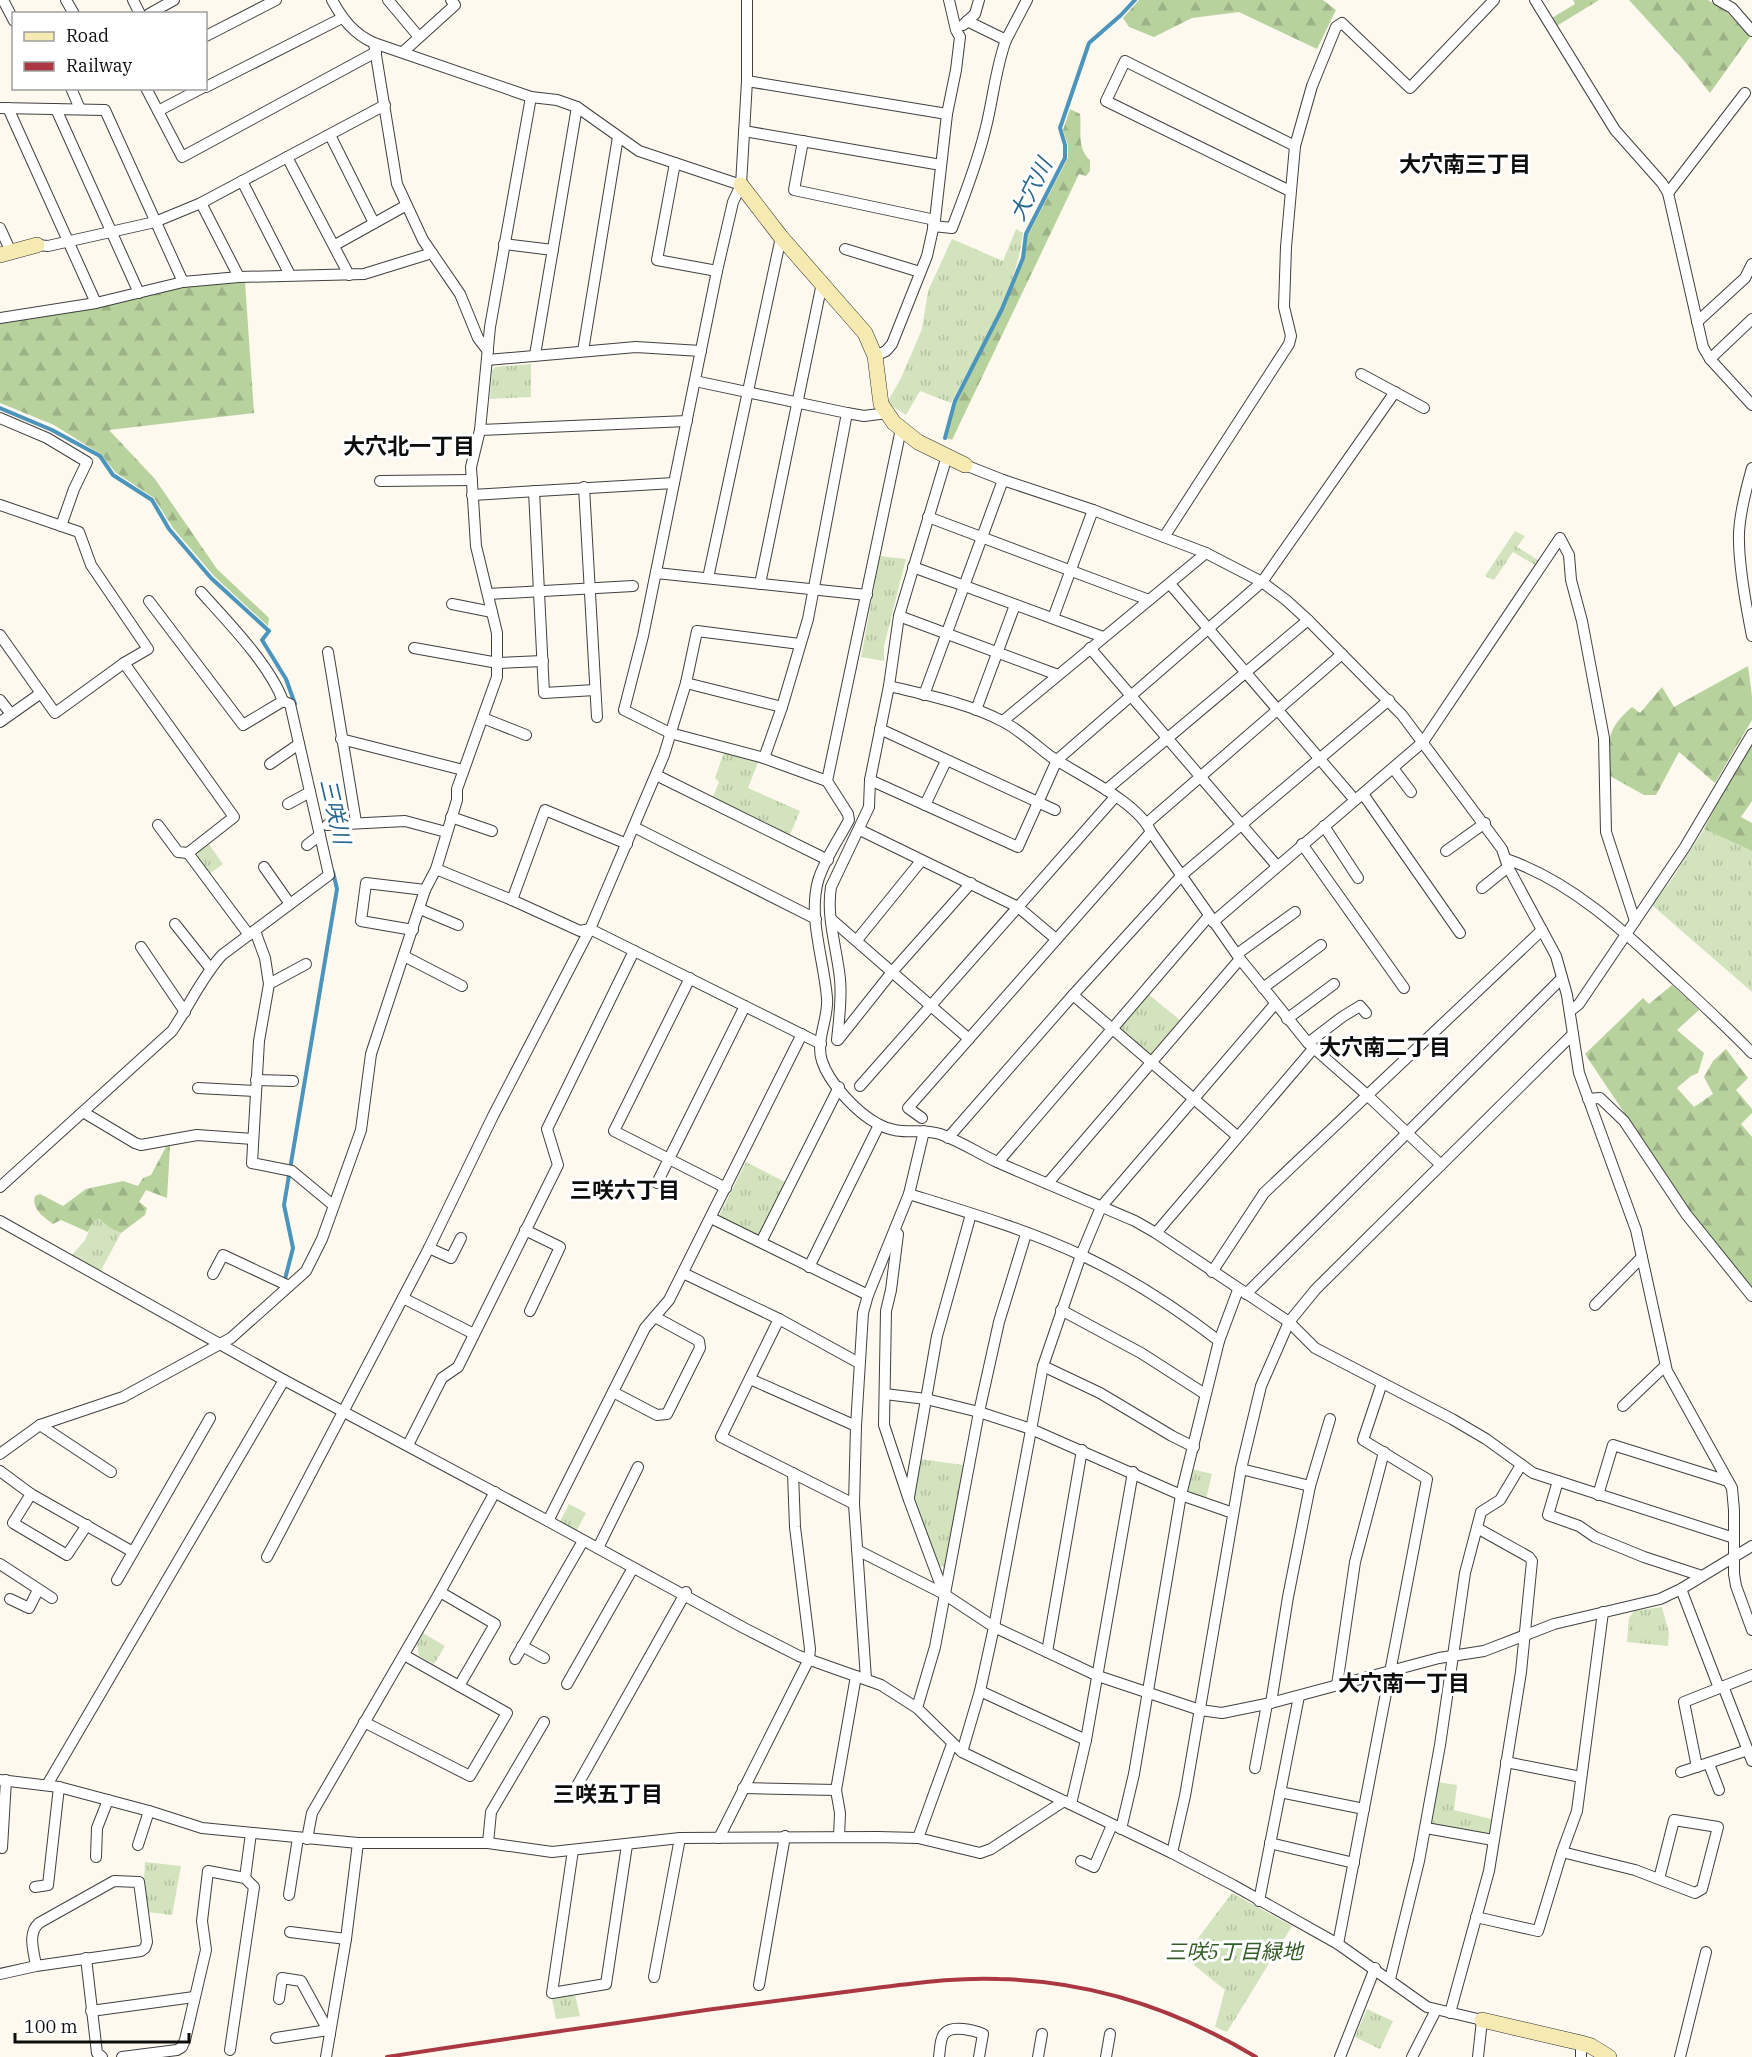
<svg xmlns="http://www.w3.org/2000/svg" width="1752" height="2057" font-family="'IBM Plex Serif','Noto Sans JP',serif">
	<defs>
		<pattern id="grass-tufts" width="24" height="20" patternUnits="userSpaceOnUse" patternTransform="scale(1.5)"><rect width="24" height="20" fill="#d2e3bd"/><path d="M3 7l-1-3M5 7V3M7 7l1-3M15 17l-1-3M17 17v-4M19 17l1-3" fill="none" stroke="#b3c2a1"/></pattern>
		<pattern id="forest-firs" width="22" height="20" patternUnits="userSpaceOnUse" patternTransform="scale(1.5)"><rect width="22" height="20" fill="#b8d29e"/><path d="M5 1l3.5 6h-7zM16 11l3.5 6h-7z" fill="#9db387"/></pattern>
	</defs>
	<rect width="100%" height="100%" fill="#fdf9ef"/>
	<!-- grass -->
	<g fill="url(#grass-tufts)">
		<path d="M1016,229L1023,233C1016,293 979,349 951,403L920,391L906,415L887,403L901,378L922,329L928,291L952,239L1003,261Z"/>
		<polygon points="531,364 531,397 490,399 492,370 495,367"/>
		<polygon points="1515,531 1525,536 1517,547 1538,560 1535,565 1513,552 1494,580 1485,576"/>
		<polygon points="880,556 906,559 884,646 884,661 861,657"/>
		<polygon points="724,752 759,760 748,788 800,811 789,837 713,797 719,782 715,778"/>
		<polygon points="1704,829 1752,851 1752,992 1652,905 1670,882"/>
		<polygon points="208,843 223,864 208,875 197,861 198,850"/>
		<polygon points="1148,994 1181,1021 1152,1054 1147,1055 1119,1032 1119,1026"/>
		<polygon points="746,1162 787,1183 761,1235 756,1237 721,1219 720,1214"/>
		<polygon points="99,1219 110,1228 121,1233 100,1272 71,1256 85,1240 93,1222"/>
		<polygon points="920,1459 963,1465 947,1567 939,1566 913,1498"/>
		<polygon points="1192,1469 1212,1474 1206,1499 1189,1493 1187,1485"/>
		<polygon points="569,1504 586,1513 576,1532 559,1523"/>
		<polygon points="1662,1607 1669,1633 1668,1646 1627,1642 1629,1618 1634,1611"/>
		<polygon points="423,1633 445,1646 434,1664 419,1656 417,1643"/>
		<polygon points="1437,1782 1457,1785 1454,1810 1491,1819 1489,1832 1485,1835 1434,1827 1431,1822"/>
		<polygon points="145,1862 181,1866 172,1915 147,1912 144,1880"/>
		<polygon points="1232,1893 1292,1926 1227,2032 1215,2027 1225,1990 1184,1957"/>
		<polygon points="575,1995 580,2016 556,2019 552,1999"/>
		<polygon points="1367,2009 1393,2021 1380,2049 1355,2037"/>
	</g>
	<!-- forest -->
	<g fill="url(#forest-firs)">
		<polygon points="1139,0 1323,0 1336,10 1317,49 1239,12 1192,18 1154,37 1129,27 1123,18"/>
		<polygon points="1573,0 1599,0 1555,27 1550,19 1575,4"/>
		<polygon points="1629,0 1708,0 1726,11 1750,37 1710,93 1681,57"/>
		<path d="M1070,109L1080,114C1082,130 1076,148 1090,160V171L1086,176L1079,174L952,440L947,438L957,401L1004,308L1024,259L1028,235L1068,158V145L1063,130Z"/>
		<polygon points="245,282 254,413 109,430 155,479 217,569 269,618 268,626 214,576 173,528 154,498 115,472 102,455 54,425 0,403 0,322 184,286"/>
		<path d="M1748,666L1752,696V720L1715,783L1679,752L1656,795H1644L1610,776C1609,742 1604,731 1632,707L1640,713L1662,687L1674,707Z"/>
		<polygon points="1752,735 1752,801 1741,817 1752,823 1752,851 1704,829"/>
		<polygon points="1672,985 1699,1010 1677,1030 1704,1053 1698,1073 1691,1076 1677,1088 1694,1107 1713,1094 1704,1077 1713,1061 1726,1049 1748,1078 1736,1090 1752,1109 1752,1113 1741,1124 1752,1137 1752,1288 1691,1213 1585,1054 1643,998 1649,1004"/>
		<path d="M167,1145L170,1146L167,1198L146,1190L139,1202L147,1208L145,1215L121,1233L110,1228L99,1219L93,1222L88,1232L61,1220L53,1224C44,1217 31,1209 35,1196L40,1194L63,1206L86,1189L123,1181L138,1186L143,1178L151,1175Z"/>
	</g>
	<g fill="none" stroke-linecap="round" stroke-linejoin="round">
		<!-- stream -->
		<g stroke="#4b94bb" stroke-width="4">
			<polyline points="0,408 52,430 100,456 113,475 152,500 169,529 211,578 269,631 262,640 286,679 295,704"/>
			<polyline points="945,438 955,401 1002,309 1023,258 1026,234 1065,158 1065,145 1060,128 1089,43 1121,15 1135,0"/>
			<polyline points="284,1283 293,1248 284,1205 337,889 333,872"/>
		</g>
		<defs>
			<g id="street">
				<polyline points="3,0 14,21"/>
				<polyline points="66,0 74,14"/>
				<polyline points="133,0 140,14"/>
				<path d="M332,0C343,20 354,34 374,43L531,97L557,100L577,107L639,151L741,185"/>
				<polyline points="388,0 419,37"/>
				<polyline points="747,0 747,81 741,185 733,202 717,271 643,636 624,710 670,733 764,758 827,781"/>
				<polyline points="1535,0 1615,130 1662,183 1668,193 1703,347 1710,359 1752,405"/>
				<polyline points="1718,0 1732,8 1752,31"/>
				<polyline points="149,14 174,0"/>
				<polyline points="967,21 1006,40 1027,0"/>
				<polyline points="963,25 975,14 979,0"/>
				<polyline points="206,36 276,0"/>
				<polyline points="374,43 397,184 423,240 460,294 478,338 488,351"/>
				<polyline points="403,52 455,5 451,0"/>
				<polyline points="747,81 947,114"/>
				<polyline points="206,87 342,18"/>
				<polyline points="71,88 80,109"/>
				<polyline points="146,88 182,157 376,52"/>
				<polyline points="0,108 105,110 183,282"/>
				<polyline points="8,108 96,303"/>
				<polyline points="56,109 139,293"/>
				<polyline points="158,111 202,88"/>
				<polyline points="744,131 941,165"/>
				<polyline points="330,135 374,223"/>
				<polyline points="803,141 794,190 935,220"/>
				<polyline points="287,157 349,275"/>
				<polyline points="675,163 657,260 717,271"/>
				<polyline points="242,181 290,275"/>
				<polyline points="1290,191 1106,101 1125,61 1295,146"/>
				<polyline points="1668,193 1745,93"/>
				<polyline points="201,203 239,277"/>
				<path d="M933,226L952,228C964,197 977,164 985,131C993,101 995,70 1006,40"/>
				<polyline points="0,228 11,252"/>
				<polyline points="504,244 553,250"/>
				<polyline points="37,245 48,246 155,222 201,203 385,105"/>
				<polyline points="335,245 405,206"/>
				<polyline points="845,249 920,272"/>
				<polyline points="0,318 96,303 183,282 239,277 364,274 432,253"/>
				<polyline points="1697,322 1745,278 1752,264"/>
				<polyline points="583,351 618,137"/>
				<polyline points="535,355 577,107"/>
				<polyline points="875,356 886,351 892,344 927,256 935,220 947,114 956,70 960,37 956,30 949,0"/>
				<polyline points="1710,359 1752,319"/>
				<polyline points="487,360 636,347 701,351"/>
				<polyline points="1361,374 1424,408"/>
				<polyline points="695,381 847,413"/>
				<polyline points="0,418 47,438 87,462 74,489 61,526"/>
				<path d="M901,429L827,781L848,814L849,820C839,839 824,860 818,881C808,918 824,960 827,998C829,1018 815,1040 822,1061C829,1083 857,1113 878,1124C901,1137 918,1127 940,1134C960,1141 978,1153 997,1162C1042,1182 1089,1201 1135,1221L1156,1233L1289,1322L1315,1348L1452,1419L1486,1439L1533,1473L1734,1538"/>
				<polyline points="480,430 687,421"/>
				<polyline points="965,465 1003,480 1093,510 1206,553 1262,582 1286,600 1308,620 1402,715 1502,849 1508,867 1556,956 1567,995 1579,1073 1636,1230 1667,1371 1732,1488 1734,1510 1734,1574 1736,1586 1752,1630"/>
				<path d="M1752,468C1746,489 1740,511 1739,533C1738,563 1746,606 1752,636"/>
				<polyline points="380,481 472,480"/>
				<polyline points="584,487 597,717"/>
				<polyline points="534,491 544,693 595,690"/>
				<polyline points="472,495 674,483"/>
				<polyline points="0,505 79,532 91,565 148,649 124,663 55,713 0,635"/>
				<polyline points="928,517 1149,600"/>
				<polyline points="1164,537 1289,344 1291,336 1284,307 1286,247 1295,146 1312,86 1336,27 1342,23 1410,88 1494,0"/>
				<polyline points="913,567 1103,637"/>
				<polyline points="656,573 867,595"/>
				<polyline points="708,578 781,237"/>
				<polyline points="760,584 822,283"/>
				<polyline points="1170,584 1354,799"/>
				<path d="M201,592C227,621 270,665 283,701"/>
				<polyline points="488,594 633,586"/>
				<polyline points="452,604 492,612"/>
				<polyline points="899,616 1058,675"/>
				<polyline points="1053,618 1093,510"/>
				<polyline points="414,648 498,663 543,661"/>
				<polyline points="1090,648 1277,866"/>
				<polyline points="328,652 356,822"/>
				<polyline points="124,663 234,817 188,853 178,852 158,825"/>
				<polyline points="686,683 782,707"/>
				<path d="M889,686C926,695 968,703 1002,721C1020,730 1034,744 1050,756C1078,775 1137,801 1151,832L1240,959L1308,1043L1366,1094L1441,1165"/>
				<polyline points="924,695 1003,480"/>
				<polyline points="0,700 11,714"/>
				<polyline points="976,710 1015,605"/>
				<polyline points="483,718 526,735"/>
				<polyline points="1003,721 1206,553"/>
				<polyline points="0,722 41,693"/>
				<polyline points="880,729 1055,810"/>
				<polyline points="341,739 463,770"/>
				<polyline points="764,758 782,707 808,619 847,413 864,416 887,413"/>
				<polyline points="270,764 299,744"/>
				<polyline points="1393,768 1411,792"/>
				<polyline points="656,775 828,860"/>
				<polyline points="870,780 1018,847 1057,760 1262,582 1395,392"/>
				<polyline points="1106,790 1308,620"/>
				<polyline points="1363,794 1460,933"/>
				<polyline points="288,804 310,792"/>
				<polyline points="925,805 946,761"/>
				<polyline points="451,817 492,831"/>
				<polyline points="1147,823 1342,654"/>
				<polyline points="327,825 405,821 446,832"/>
				<polyline points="1324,826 1358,878"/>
				<polyline points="634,827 816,919"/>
				<polyline points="860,830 1018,907 1056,939"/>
				<polyline points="1302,844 1404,988"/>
				<polyline points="307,845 320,835"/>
				<polyline points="1446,851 1485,823"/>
				<polyline points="188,853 249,935"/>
				<path d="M1506,859C1573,882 1626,933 1676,980C1702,1004 1728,1028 1752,1053"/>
				<polyline points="264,867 290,904"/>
				<polyline points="436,869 512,900 580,931 590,929 821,1044"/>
				<polyline points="1482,888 1508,867"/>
				<polyline points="512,900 545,810 627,844"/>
				<polyline points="420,909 458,925"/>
				<polyline points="831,919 969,1039"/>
				<polyline points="1213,922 1423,742 1560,538 1569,555 1571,580 1582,621 1604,738 1606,832 1635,921"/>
				<polyline points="175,924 210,968"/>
				<polyline points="413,930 361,921 366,883 425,890"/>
				<polyline points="255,931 265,958 269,984 259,1041 252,1163 292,1171 333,1205"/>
				<polyline points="857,940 921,861"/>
				<polyline points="141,947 185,1012"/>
				<polyline points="1237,954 1295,912"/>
				<polyline points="404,956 462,986"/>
				<polyline points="690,978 614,1131 726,1188"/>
				<polyline points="269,984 306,964"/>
				<polyline points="1263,988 1321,945"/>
				<polyline points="1073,995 1237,1136"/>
				<polyline points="1570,1011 1579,1004 1685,847 1752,734"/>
				<polyline points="1287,1019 1334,984"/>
				<path d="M837,1040C839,1020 842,999 840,979C837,949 826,917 831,887L869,807L870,780L889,686L899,616L947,456"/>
				<polyline points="838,1040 892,972 971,883"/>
				<polyline points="1308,1043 1342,1017 1360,1006 1366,1013"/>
				<polyline points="256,1080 293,1081"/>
				<polyline points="860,1086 1115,797"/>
				<polyline points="198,1088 255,1091"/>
				<polyline points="1588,1099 1600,1098 1624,1121 1686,1214 1752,1296"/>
				<polyline points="83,1112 135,1143 141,1145 197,1135 253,1139"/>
				<polyline points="922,1118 908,1108 1151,832"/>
				<polyline points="948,1138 1073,995 1182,875 1389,700"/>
				<polyline points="998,1162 1209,916"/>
				<polyline points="657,1183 745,1006"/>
				<polyline points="1048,1183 1240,959"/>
				<path d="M0,1187L172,1031C189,1006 202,977 222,955L329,875L290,704L283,701L243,725L149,601"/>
				<path d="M909,1194C967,1212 1028,1230 1083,1256C1132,1279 1176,1308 1219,1341"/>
				<polyline points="711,1218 868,1295"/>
				<polyline points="0,1221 284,1380 548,1521 744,1628 799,1656 881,1685 917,1708 962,1752 1172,1853 1233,1885 1338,1944 1427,2007 1482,2020 1478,2057"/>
				<polyline points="525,1230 560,1247 530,1311"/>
				<polyline points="1156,1233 1313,1049"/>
				<polyline points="898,1234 891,1290 886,1311 884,1425 909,1500 944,1594"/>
				<polyline points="761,1242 839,1087"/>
				<polyline points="429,1248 451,1258 461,1238"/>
				<polyline points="809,1267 879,1125"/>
				<polyline points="1212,1272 1264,1193 1542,930"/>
				<polyline points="683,1273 779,1319 859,1363"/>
				<polyline points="213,1274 223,1255 289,1286"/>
				<polyline points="1246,1294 1562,978"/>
				<polyline points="403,1298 474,1334"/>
				<polyline points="1595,1305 1642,1257"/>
				<polyline points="1061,1310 1141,1353 1205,1394"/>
				<polyline points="779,1319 721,1437 854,1504"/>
				<polyline points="1043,1366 1100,1393 1172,1436 1194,1447"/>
				<polyline points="750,1379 856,1426"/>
				<polyline points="613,1392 657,1415 667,1414 700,1348 699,1341 655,1317"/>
				<polyline points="885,1394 926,1399 979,1412 1031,1429 1181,1495 1233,1513"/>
				<polyline points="1623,1406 1665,1366"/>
				<polyline points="40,1425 111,1472"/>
				<polyline points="408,1445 442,1378 458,1367 558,1165 547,1129 634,951"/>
				<polyline points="0,1454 40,1425 123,1397 231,1338 306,1271 322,1239 361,1130 371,1054 425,890 436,869 457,800 457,789 497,677 497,633 476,546 471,467 480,430 490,327 531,97"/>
				<polyline points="1241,1469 1310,1486"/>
				<polyline points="0,1471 31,1494 133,1552"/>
				<polyline points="1558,1481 1548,1515 1579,1526 1595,1537 1644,1557 1702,1576"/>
				<polyline points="31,1494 13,1523 67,1555 87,1525"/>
				<polyline points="1598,1495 1613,1445 1728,1481"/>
				<polyline points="909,1497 937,1336 971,1214"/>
				<polyline points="548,1521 645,1328 669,1300 802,1034"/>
				<polyline points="598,1548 638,1467"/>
				<polyline points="857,1550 944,1594 994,1627 1098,1676 1200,1710 1222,1713 1271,1703 1439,1658 1484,1651 1554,1624 1660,1599 1681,1589 1752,1546"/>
				<polyline points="267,1557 429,1248 493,1116 590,929 664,755 686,683 697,631 800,644"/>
				<polyline points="0,1564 52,1598"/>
				<polyline points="117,1580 210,1418"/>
				<polyline points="1681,1589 1719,1688"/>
				<polyline points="440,1592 495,1624 459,1686"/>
				<polyline points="10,1599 29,1608 38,1590"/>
				<polyline points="522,1646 544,1658"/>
				<polyline points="1047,1652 1082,1450"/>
				<polyline points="515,1659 583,1541"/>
				<polyline points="866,1679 854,1504 856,1426 863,1313 868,1295 909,1194 924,1131"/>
				<polyline points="567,1684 633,1568"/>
				<polyline points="1337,1685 1355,1562 1384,1452"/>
				<polyline points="1723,1686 1752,1761"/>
				<polyline points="980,1691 1086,1740"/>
				<polyline points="1271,1703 1288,1597 1310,1486 1330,1419"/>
				<polyline points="917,1708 935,1647 979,1412 999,1322 1026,1234"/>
				<polyline points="364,1722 470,1776 507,1713 404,1655"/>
				<polyline points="962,1752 980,1691 994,1627 1043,1366 1081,1255 1101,1207 1275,1004"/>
				<polyline points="1506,1762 1581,1777"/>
				<polyline points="1709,1764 1719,1790"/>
				<polyline points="1697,1767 1684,1702 1752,1675"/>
				<polyline points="1255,1768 1267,1704"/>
				<polyline points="1681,1772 1748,1750"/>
				<polyline points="0,1780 59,1787 149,1811 202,1828 358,1843 488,1843 552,1852 680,1838 878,1837 918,1838 980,1853 991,1849 1064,1801"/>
				<polyline points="578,1784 686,1592"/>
				<polyline points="47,1785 284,1380"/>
				<polyline points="743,1788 836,1790"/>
				<polyline points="1280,1792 1364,1809"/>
				<polyline points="1071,1804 1086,1740 1133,1472"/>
				<polyline points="1426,1828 1493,1840"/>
				<polyline points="1121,1829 1134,1774 1181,1495 1219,1341 1238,1290"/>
				<polyline points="839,1837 840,1813 836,1790 856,1676"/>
				<polyline points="719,1838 809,1659 810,1649 795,1527 793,1473"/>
				<polyline points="918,1838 952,1744"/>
				<polyline points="307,1839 312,1813 440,1592 495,1492"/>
				<polyline points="488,1843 491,1812 544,1722"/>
				<polyline points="1270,1843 1354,1863"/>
				<polyline points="138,1845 149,1811"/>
				<polyline points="2,1848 6,1780"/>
				<polyline points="573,1850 552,1993 606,1984 627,1845"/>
				<polyline points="1562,1852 1635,1870 1695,1893 1702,1889 1718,1827 1674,1820 1659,1879"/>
				<polyline points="1172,1853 1185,1796 1241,1469 1261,1386 1289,1322 1316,1289 1573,1034"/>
				<polyline points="96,1857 97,1828 108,1800"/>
				<polyline points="1081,1861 1094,1867 1112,1825"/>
				<polyline points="245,1878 251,1833"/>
				<polyline points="35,1887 48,1885 59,1787"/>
				<polyline points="289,1895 298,1838"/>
				<polyline points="1259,1901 1299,1696"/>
				<polyline points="1476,1917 1538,1931 1562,1852 1577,1811 1603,1612"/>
				<polyline points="290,1932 346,1939"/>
				<polyline points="1338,1944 1427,1479 1363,1440 1382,1383"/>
				<polyline points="86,1958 97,2053 102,2057"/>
				<path d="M0,1974L36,1966L141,1951L145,1948L147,1942L139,1882L114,1881L39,1923C27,1934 34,1951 36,1966"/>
				<polyline points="654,1977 680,1838"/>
				<polyline points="1390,1979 1419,1861 1440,1745 1465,1573 1481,1512 1500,1500 1521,1465"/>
				<polyline points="759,1985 785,1836"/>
				<polyline points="279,1999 282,1978 301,1981 330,2034"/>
				<polyline points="91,2011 194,1997"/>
				<polyline points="1450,2013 1489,1871 1521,1672 1532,1561 1529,1557 1477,1528"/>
				<polyline points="276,2038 328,2030"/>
				<polyline points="1581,2043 1581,2057"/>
				<polyline points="122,2057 177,2050 182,2047 185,2040 206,1950 202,1921 208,1871 245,1878 254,1887 230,2050"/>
				<polyline points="326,2057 346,1939 358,1843"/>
				<path d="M939,2057C940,2051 940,2037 945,2033C952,2025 974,2030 983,2034L979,2057"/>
				<polyline points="1038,2057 1042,2034"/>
				<polyline points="1106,2057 1110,2034"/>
				<polyline points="1340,2057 1375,1968"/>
				<polyline points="1412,2057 1436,2010"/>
				<polyline points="1680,2057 1706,1952"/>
			</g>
			<g id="secondary">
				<polyline points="741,185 781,237 865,333 875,356 881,404 894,423 918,442 965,465"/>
				<polyline points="0,255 37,245"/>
				<polyline points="1482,2020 1581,2043 1591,2046 1609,2057"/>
			</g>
		</defs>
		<!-- street casing -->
		<use href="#street" stroke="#404040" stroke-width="12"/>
		<!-- secondary casing -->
		<use href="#secondary" stroke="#2f2f2f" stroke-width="16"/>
		<!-- street -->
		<use href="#street" stroke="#fff" stroke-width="10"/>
		<!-- secondary -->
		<use href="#secondary" stroke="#f4eab2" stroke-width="15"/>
		<!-- rail -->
		<path stroke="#aa3742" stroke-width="4" d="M387,2057C493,2040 600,2026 706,2010C760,2003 814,1996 868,1989C911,1984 955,1977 999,1979C1091,1981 1178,2010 1256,2057"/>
	</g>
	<g text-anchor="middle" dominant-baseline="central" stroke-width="6" stroke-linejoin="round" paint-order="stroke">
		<!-- park labels -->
		<g font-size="21" font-style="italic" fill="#345c26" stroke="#fff">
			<text x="1234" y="1951">三咲5丁目緑地</text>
		</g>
		<!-- neighbourhood labels -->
		<g font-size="22" font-weight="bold" fill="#0d0d0d" stroke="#fff">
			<text x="1465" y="163">大穴南三丁目</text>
			<text x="409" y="445">大穴北一丁目</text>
			<text x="1385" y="1046">大穴南二丁目</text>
			<text x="625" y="1189">三咲六丁目</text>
			<text x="1404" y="1682">大穴南一丁目</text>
			<text x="608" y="1793">三咲五丁目</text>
		</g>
		<!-- water labels -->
		<g font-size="22" font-style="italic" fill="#27668e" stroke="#fff">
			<text transform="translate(1030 189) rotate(-63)">大穴川</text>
			<text transform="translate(336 811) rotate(77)">三咲川</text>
		</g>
	</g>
	<!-- legend -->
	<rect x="12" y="12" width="195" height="78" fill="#ffffff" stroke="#9e9e9e" stroke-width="1.5"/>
	<rect x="24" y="32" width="30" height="9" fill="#f4eab2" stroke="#9e9e9e" stroke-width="1.5"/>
	<text x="66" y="42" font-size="18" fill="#0d0d0d">Road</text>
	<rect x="24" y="62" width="30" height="9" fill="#aa3742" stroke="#9e9e9e" stroke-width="1.5"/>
	<text x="66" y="72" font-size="18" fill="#0d0d0d">Railway</text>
	<!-- scale -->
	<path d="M15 2033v9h174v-9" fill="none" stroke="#0d0d0d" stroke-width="3"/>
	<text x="24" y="2033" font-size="18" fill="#0d0d0d" stroke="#ffffff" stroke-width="4.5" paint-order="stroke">100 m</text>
</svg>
